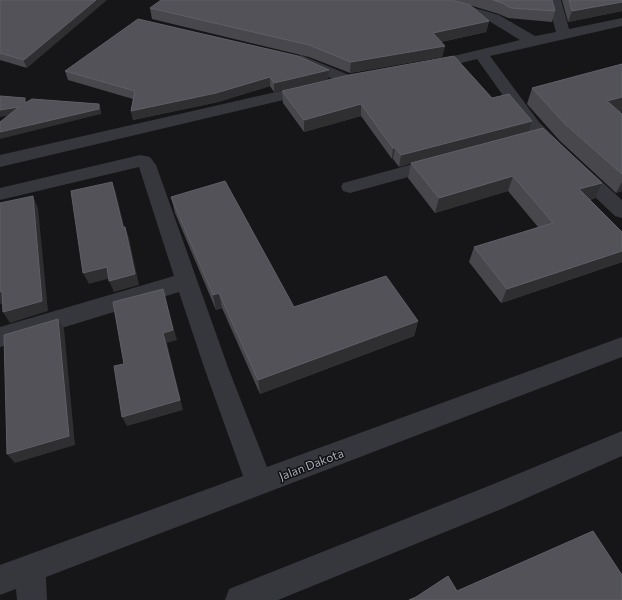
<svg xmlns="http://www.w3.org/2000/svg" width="622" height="600" font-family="Commissioner,sans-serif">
	<rect width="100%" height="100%" fill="#161517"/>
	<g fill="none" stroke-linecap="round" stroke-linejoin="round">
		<!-- minor -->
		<g fill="#36373c" fill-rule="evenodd">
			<polygon points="427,0 448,0 499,15 535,36 556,32 547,0 561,0 569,29 622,18 622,26 490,56 539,122 568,151 622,200 622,218 615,216 555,159 527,129 477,59 429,71 424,69 421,66 424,63 520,40 489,21 429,3"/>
			<polygon points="301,55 354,77 356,80 354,83 348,85 342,83 296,63 293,60 296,57"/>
			<polygon points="311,84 317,86 319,89 317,92 0,167 0,155"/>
			<polygon points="140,155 150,157 156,165 229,370 267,467 622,337 622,357 46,577 47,600 17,600 16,589 0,595 0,565 243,476 205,370 179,292 0,347 0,327 174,276 139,167 0,200 0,188"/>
			<polygon points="439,157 445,159 448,163 445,167 350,193 343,191 341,187 343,183"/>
			<polygon points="622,431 622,456 504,508 278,600 225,600 229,589 491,485"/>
		</g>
	</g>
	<!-- wall -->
	<g fill="#47474c">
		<polygon points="0,0 27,68 0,60"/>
		<polygon points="453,0 552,0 555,11 552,22 508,18 499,14"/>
		<polygon points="562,0 622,0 622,11 568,22"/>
		<polygon points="150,8 489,21 486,32 441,42 445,46 442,57 350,73 309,57 152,19"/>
		<polygon points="622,64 622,111 620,112 622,114 622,191 616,193 559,140 527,104 532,88"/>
		<polygon points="65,71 328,79 274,92 270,86 218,102 133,120 131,111 133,99 68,80"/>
		<polygon points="282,91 492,98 529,132 595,198 590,200 622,232 622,262 501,303 469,262 474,247 538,227 508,191 435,213 408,178 411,163 399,167 393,159 392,159 361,116 304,132 283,103"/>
		<polygon points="171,197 294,307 418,321 414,336 260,394 222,308 216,310 175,213"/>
	</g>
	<!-- shaded-wall -->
	<g fill="#2f2f32">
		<polygon points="96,0 107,0 27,68 24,60"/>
		<polygon points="622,2 622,11 568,22 572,11"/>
		<polygon points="489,21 486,32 431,44 433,33"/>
		<polygon points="445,46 442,57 350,73 351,62"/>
		<polygon points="329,70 328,79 274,92 274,83"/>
		<polygon points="270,77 270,86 218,102 133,120 131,111"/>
		<polygon points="622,97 622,111 600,117 607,101"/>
		<polygon points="99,104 101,110 101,114 0,139 0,132"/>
		<polygon points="361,104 361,116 304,132 304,120"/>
		<polygon points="19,107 22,113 0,117 0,110"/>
		<polygon points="532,121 528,132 399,167 401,155"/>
		<polygon points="393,148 395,148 393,159 392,159"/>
		<polygon points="513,176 508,191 435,213 439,198"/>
		<polygon points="112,182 116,193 127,238 123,227"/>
		<polygon points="622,182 622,191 616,193"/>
		<polygon points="602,183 595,198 572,204 579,189"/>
		<polygon points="33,196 38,208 48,311 10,323 3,312"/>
		<polygon points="125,227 129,238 139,285 114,292 109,281"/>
		<polygon points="622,251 622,262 501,303 507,289"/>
		<polygon points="107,267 111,278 89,284 83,273"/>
		<polygon points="163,289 177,340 167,343 183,410 127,426 122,417 163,333"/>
		<polygon points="2,291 9,302 0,304 0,292"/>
		<polygon points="219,293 222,308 216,310 213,295"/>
		<polygon points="58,319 64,329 75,445 15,463 7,454"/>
		<polygon points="418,321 414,336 260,394 258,380"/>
	</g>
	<!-- building -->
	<g fill="#525258" stroke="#5f6067">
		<polygon points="0,0 96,0 24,60 0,53"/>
		<polygon points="161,0 452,0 470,5 489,21 433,33 445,46 351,62 309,45 150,8"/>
		<polygon points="493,0 552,0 555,11 511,8 502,3"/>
		<polygon points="569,0 622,0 622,2 572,11"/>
		<polygon points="138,19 298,56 329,70 274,83 270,77 216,93 131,111 135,91 65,71"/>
		<polygon points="454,56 492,98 509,94 532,121 401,155 395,148 393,148 361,104 304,120 282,91 349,75"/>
		<polygon points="622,64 622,97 607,101 622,114 622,174 565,124 532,88"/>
		<polygon points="0,96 25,98 25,103 32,99 99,104 99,109 0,132 0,122 19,107 0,110"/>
		<polygon points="543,128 602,183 579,189 622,232 622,251 507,289 474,247 553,223 513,176 439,198 411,163"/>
		<polygon points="225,181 294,307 386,276 418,321 258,380 219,293 213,295 171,197"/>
		<polygon points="112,182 123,227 125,227 135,274 109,281 107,267 83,273 71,191"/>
		<polygon points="33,196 42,301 3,312 2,291 0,292 0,203"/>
		<polygon points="163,289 173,330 163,333 180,400 122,417 114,366 124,364 113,302"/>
		<polygon points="58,319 69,436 7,454 4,335"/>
		<polygon points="593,531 622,575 622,600 409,600 416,597 448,576 457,591"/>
	</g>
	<g text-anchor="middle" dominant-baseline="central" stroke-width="3" stroke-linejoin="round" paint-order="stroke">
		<!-- near-street labels -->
		<g font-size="12" fill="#a7abb8" stroke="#111012">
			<text transform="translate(311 464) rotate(-21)">Jalan Dakota</text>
		</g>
	</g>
</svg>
